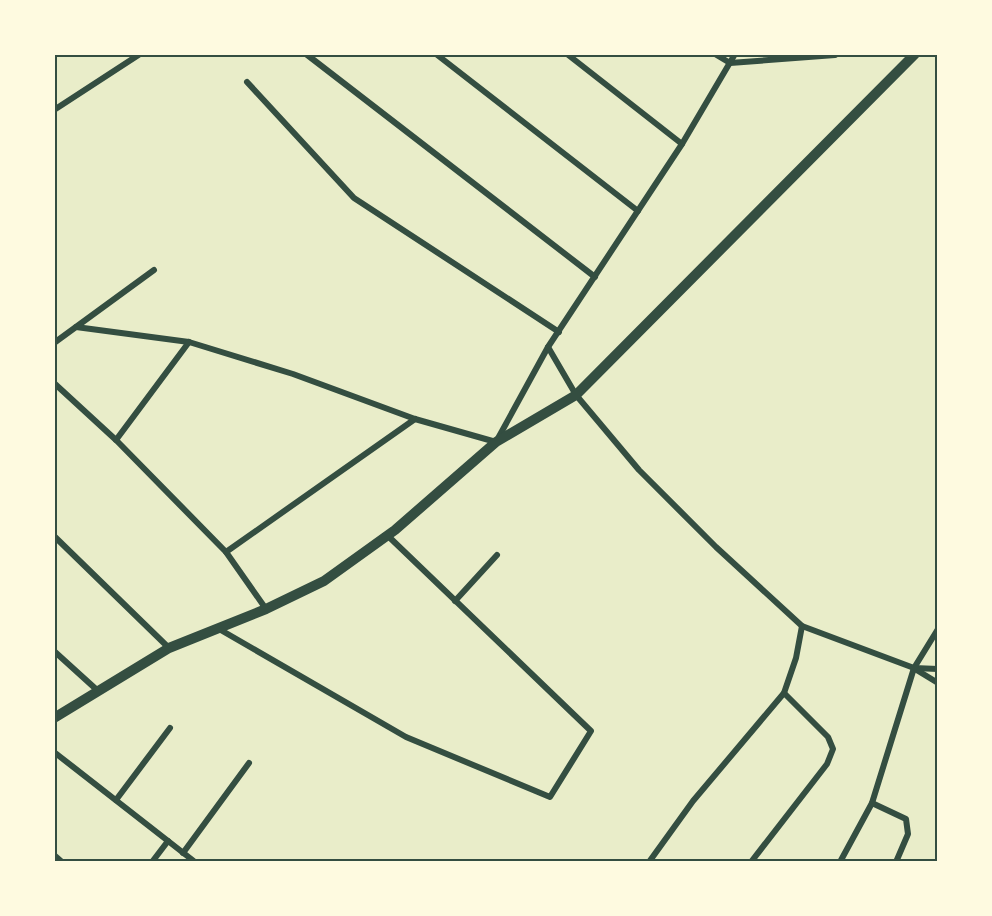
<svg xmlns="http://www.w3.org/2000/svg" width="992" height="916" font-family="Signika,sans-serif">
	<rect width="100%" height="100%" fill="#e9edc9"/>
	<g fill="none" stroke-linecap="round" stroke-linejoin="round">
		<!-- minor -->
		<g stroke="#344e41" stroke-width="6">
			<polyline points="306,54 595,277"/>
			<polyline points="436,54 638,211"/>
			<polyline points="567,54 682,144"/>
			<polyline points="715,54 730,63 835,55"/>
			<polyline points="247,82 354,198 559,332"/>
			<polyline points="54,110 140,54"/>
			<polyline points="76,327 189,342 293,374 415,419 496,442 548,347 682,144 735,54"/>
			<polyline points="54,343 154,270"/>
			<polyline points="548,347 576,395 639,470 716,547 802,626 914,668 938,669"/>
			<polyline points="54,383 116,440 226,552 266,609"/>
			<polyline points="116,440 189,342"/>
			<polyline points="54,536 169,648"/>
			<polyline points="226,552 415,419"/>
			<polyline points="455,601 497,555"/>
			<polyline points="219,629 406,737 550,797 591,731 387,535"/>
			<polyline points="54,651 97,690"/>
			<polyline points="915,669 938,683"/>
			<polyline points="54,752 195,862"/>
			<polyline points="116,800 170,728"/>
			<polyline points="872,803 906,819 908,834 896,862"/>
			<polyline points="183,853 249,763"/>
			<polyline points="54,855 62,862"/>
			<polyline points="152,862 168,841"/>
			<polyline points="649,862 693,801 784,693 796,658 802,626"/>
			<polyline points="751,862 827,764 833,749 828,737 784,693"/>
			<polyline points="840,862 872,803 914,668 938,629"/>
		</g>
		<!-- tertiary -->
		<polyline stroke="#344e41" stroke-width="10" points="54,718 169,648 266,609 324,581 395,530 496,442 576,395 915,54"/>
	</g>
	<!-- border -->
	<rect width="992" height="916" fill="none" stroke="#fefae0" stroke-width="111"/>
	<rect x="56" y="56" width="880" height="804" fill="none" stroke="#344e41" stroke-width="2"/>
</svg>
